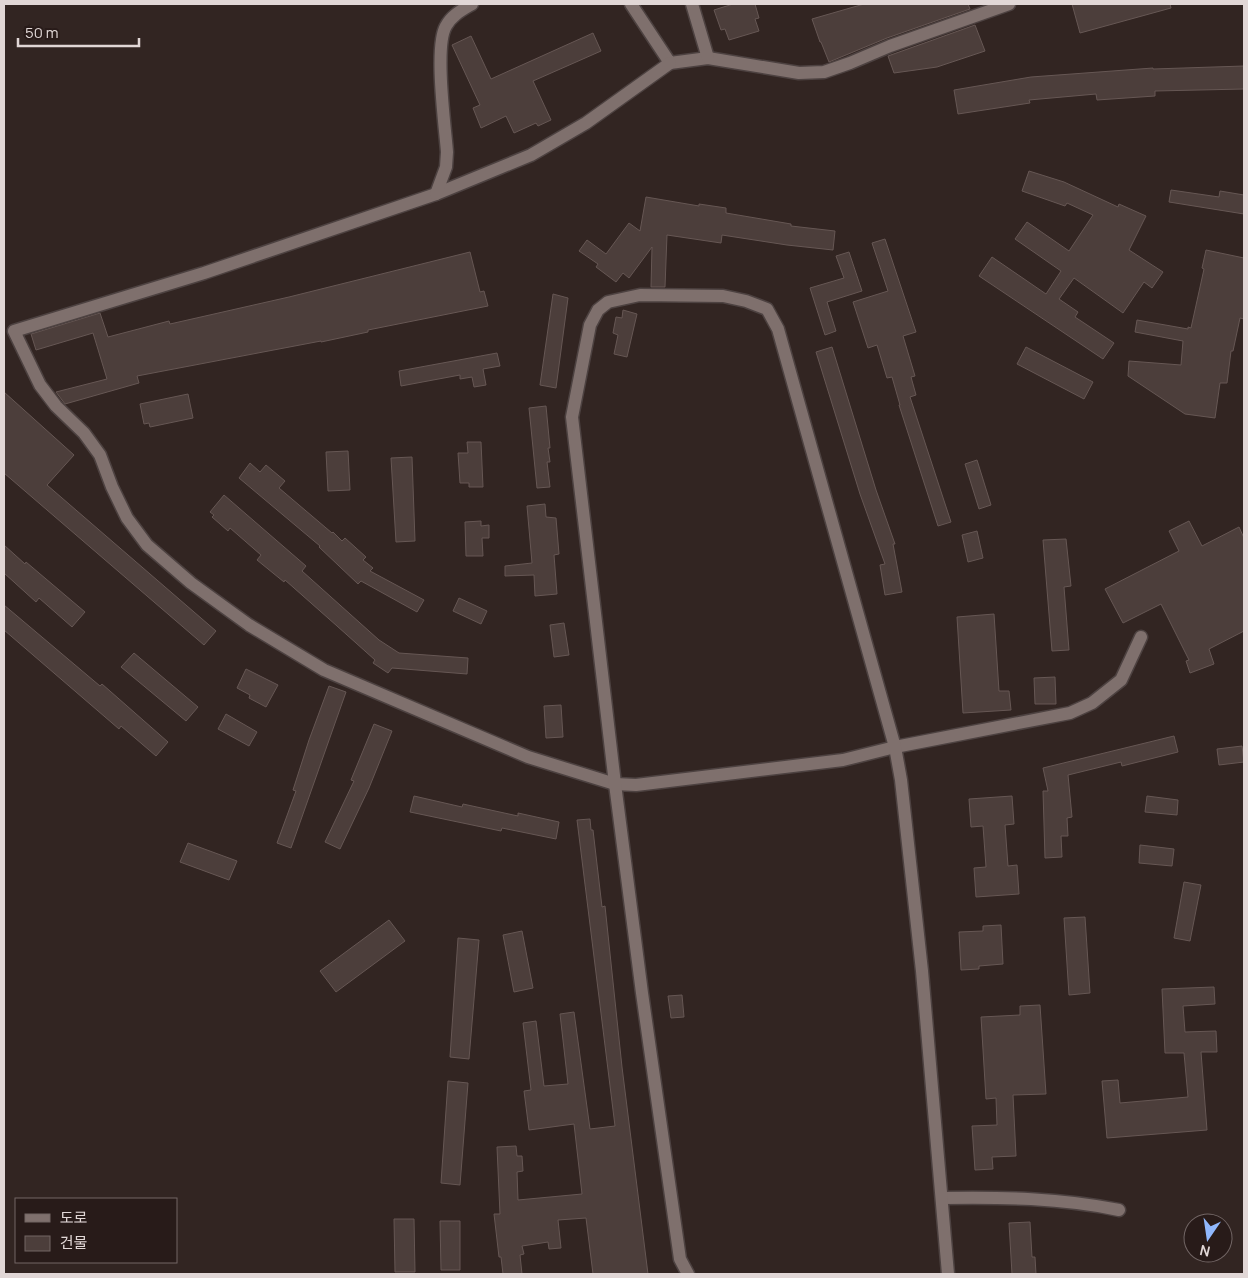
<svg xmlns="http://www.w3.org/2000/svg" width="1248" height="1278" font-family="Manrope,'Noto Sans KR',sans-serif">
	<rect width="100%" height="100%" fill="#322522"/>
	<!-- building -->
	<g fill="#4c3e3b" stroke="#665754">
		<polygon points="733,4 755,4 759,18 755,19 759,31 729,40 725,29 721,30 714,10"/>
		<polygon points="864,4 968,4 970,9 887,38 829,62 821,42 820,42 812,19"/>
		<polygon points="1072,4 1170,4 1171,8 1080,33"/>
		<polygon points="975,25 985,51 937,67 894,73 888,56"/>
		<polygon points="593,33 601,51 533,81 551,120 538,126 536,123 514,133 506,116 481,128 473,108 480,105 452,45 471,36 491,79"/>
		<polygon points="1244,66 1244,89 1155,91 1155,96 1097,100 1096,94 1029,100 1030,103 958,114 954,90 1031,77 1153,68 1153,69"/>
		<polygon points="1029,171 1064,182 1118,207 1119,204 1146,216 1129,250 1163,272 1152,288 1144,282 1123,313 1074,278 1059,299 1078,312 1075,317 1114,343 1103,359 979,276 992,257 1046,294 1061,271 1015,239 1027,222 1069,251 1093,215 1067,203 1065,206 1022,191"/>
		<polygon points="1171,190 1219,197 1220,191 1244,195 1244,214 1169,202"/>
		<polygon points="646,197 699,206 699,204 726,208 726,213 791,224 791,226 835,231 833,250 787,245 722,235 721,243 667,235 665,287 651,287 652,247 629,278 623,273 616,282 596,267 598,264 579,251 587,240 606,254 629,223 640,231"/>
		<polygon points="885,239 916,332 903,336 915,376 911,377 916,395 910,397 951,522 938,526 899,405 900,405 892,377 887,378 877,345 868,348 853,302 888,291 872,243"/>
		<polygon points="1206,250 1244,258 1244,319 1240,318 1233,351 1231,351 1227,383 1220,383 1215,418 1185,414 1128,376 1129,361 1181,365 1183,341 1135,332 1137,320 1188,329 1188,327 1191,328 1204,269 1202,268"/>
		<polygon points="470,252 480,292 484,291 488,306 368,330 368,332 321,342 321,341 137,376 139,383 65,404 56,392 107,379 93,333 36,350 31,334 100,313 108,337 169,321 170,324 289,297"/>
		<polygon points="849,252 862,291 827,302 836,331 825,335 810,288 844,278 836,256"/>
		<polygon points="553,294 568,298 556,388 540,385"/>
		<polygon points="623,310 637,314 627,357 614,354 618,335 613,333 616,317 622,318"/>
		<polygon points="832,347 876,490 895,544 893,544 902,592 885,595 880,565 885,564 860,494 816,352"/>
		<polygon points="1026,347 1093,382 1084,399 1017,364"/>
		<polygon points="497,353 500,366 483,369 486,385 474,387 472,377 460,379 460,375 401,386 399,371"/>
		<polygon points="4,392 74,455 47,485 216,631 204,645 4,473"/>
		<polygon points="188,394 193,418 150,427 149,423 144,424 140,404"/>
		<polygon points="546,406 550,448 548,448 550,462 547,462 550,487 537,488 529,408"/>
		<polygon points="467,442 481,442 483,487 469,487 469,483 460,483 458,453 468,453"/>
		<polygon points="348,451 350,490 328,491 326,452"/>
		<polygon points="412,457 415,541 396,542 391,458"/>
		<polygon points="977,460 991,505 979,509 965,464"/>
		<polygon points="250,463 260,472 266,465 285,481 279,488 332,533 333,532 342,541 345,538 366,557 363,560 373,568 370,571 424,600 417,612 361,581 358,584 319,547 320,546 239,478"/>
		<polygon points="224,495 306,566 302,571 379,640 399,653 468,658 467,674 392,668 388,673 373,663 375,660 337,626 285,580 284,582 257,560 261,555 230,528 228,531 212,517 214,515 210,512"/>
		<polygon points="545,504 546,517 556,518 559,554 554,555 557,594 535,596 534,575 505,576 505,566 532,563 527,506"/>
		<polygon points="481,521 481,526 489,525 489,538 482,538 483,556 466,556 465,522"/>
		<polygon points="1189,521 1202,546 1239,527 1244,538 1244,631 1209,649 1214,664 1190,673 1186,661 1189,660 1161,604 1123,623 1105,589 1179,551 1169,531"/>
		<polygon points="977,531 983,558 968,562 962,535"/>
		<polygon points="1066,539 1071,586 1064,587 1069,650 1052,651 1043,540"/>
		<polygon points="4,545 25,564 26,562 85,612 72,627 39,598 36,602 4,573"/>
		<polygon points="459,598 487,611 481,624 453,611"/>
		<polygon points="4,605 100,686 102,684 168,742 156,756 121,726 119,729 4,630"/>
		<polygon points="994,614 999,691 1009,691 1011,710 963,713 957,617"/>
		<polygon points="564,623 569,655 554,657 550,625"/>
		<polygon points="134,653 198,707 186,721 121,667"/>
		<polygon points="246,669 278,685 266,707 249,698 250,695 237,688"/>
		<polygon points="1055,677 1056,704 1035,704 1034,678"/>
		<polygon points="329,686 346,692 291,848 277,843 296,791 293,790 309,740"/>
		<polygon points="561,705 563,737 546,738 544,706"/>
		<polygon points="226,714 257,732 249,746 218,729"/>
		<polygon points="374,724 392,731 369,788 340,849 325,842 354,781 351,780"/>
		<polygon points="1174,736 1178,752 1122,766 1121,762 1068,775 1072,817 1067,818 1068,836 1061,836 1062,857 1045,858 1043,791 1048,791 1043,768"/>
		<polygon points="1242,746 1244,762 1219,765 1217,749"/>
		<polygon points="414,796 462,807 463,804 518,816 518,813 559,822 556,839 502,828 501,831 410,812"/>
		<polygon points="1012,796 1014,824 1005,825 1008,866 1017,865 1019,894 976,897 974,868 986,867 983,826 971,827 969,799"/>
		<polygon points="1147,796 1178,800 1177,815 1145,812"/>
		<polygon points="590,819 591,830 593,830 602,907 605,906 622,1067 648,1274 593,1274 586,1218 558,1220 561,1248 549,1249 548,1242 522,1246 524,1254 520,1255 522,1274 503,1274 501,1257 499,1257 494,1214 500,1214 497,1147 516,1146 517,1156 522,1156 523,1171 517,1172 518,1200 582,1194 574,1124 529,1130 524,1091 531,1090 523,1023 536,1021 544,1086 568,1084 560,1014 574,1012 590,1129 615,1126 577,820"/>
		<polygon points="188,843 237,861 229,880 180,862"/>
		<polygon points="1140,845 1174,849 1172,866 1139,863"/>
		<polygon points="1184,882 1201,885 1190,941 1174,938"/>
		<polygon points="1085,917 1090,993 1069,995 1064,918"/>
		<polygon points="389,920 405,941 336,992 320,971"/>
		<polygon points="1001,925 1003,964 979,966 979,969 961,970 959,932 983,931 983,926"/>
		<polygon points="522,931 533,988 514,992 503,935"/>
		<polygon points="458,938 479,940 469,1059 450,1057"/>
		<polygon points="1214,987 1215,1004 1183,1006 1185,1032 1216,1031 1217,1052 1201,1052 1207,1130 1107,1138 1102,1081 1118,1080 1120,1103 1188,1097 1184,1053 1165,1053 1162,989"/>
		<polygon points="682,995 684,1017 671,1018 668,996"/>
		<polygon points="1040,1005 1046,1094 1013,1095 1016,1156 992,1157 993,1169 975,1170 972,1126 997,1125 996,1098 986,1099 981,1017 1020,1015 1020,1006"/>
		<polygon points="448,1081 468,1083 460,1185 441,1183"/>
		<polygon points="394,1219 414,1219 415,1272 395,1272"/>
		<polygon points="440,1221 460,1221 460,1270 441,1270"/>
		<polygon points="1030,1222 1032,1257 1035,1257 1036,1274 1012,1274 1009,1223"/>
	</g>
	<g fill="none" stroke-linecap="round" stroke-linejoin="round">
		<defs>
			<g id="minor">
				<polyline points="631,4 670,63 708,58 799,73 824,72 850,63 890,46 1009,4"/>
				<polyline points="692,4 708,58"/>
				<polyline points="670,63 586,123 531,155 475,178 436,194 204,273 14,331 40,385 56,406 84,433 100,455 112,487 127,518 147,545 191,583 249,625 324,670 528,757 615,784 636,785 843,760 895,747 1070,713 1092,703 1121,680 1141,637"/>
				<path d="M436,194L446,167L447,152C445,126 434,46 446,26C452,15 462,10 472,4"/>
				<path d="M942,1198C1002,1197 1061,1198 1119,1210"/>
				<polyline points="688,1274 680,1259 642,993 615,784 572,417 590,325 598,310 608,302 640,295 723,296 746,301 767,309 778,329 895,747 901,780 922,971 948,1274"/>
			</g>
		</defs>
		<!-- minor casing -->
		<use href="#minor" stroke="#4d4241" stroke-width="15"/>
		<!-- minor -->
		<use href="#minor" stroke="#7f706d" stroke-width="12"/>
	</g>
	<!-- border -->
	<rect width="1248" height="1278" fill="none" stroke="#e1d7d6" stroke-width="10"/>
	<!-- legend -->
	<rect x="15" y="1198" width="162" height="65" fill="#281b19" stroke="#726665"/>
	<rect x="25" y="1214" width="25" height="8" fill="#7f706d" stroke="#726665"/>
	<text x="60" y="1223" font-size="15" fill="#e1d7d6">도로</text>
	<rect x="25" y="1236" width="25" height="15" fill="#4c3e3b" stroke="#726665"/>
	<text x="60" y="1248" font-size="15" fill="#e1d7d6">건물</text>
	<!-- north arrow -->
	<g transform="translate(1208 1238) rotate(193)"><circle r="24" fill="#281b19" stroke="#726665"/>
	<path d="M0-4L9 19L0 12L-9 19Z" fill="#90b8fd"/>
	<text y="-8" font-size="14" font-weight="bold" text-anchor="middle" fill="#e1d7d6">N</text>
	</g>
	<!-- scale -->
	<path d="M18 38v8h121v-8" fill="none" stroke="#e1d7d6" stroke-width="2.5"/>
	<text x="25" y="38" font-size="15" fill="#e1d7d6" stroke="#281b19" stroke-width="4" paint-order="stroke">50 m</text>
</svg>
